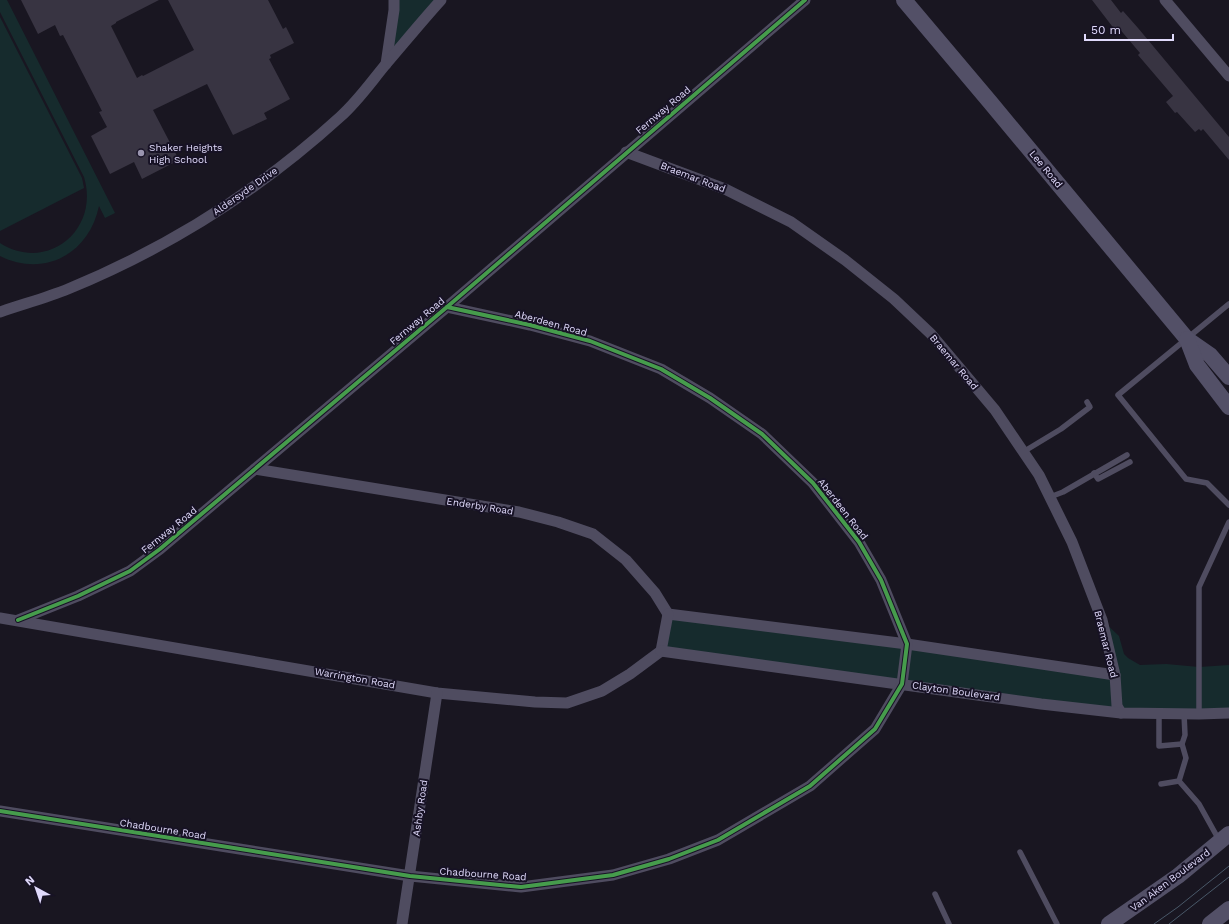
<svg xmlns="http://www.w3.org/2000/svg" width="1229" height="924" font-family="'Work Sans',sans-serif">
	<rect width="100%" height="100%" fill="#191621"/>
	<!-- green -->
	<g fill="#162b2d">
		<path d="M0,0H7L115,213L105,218L99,206C89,254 44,278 0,256V243C47,273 100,230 84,177L0,12Z"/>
		<polygon points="394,0 441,0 386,64"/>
		<polygon points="0,17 82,178 84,188 0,231"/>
		<polygon points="668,614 1115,675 1102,620 1119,636 1124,654 1128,658 1140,665 1166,664 1199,667 1229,665 1229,713 1159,714 661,651"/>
	</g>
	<!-- building -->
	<g fill="#383442">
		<polygon points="21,0 159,0 116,22 116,23 111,26 137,78 142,75 143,76 194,50 168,0 268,0 283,29 286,27 294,43 270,55 271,58 269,59 290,99 264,113 267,119 233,135 207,84 153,110 179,160 142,179 134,162 110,174 91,136 107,127 99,112 102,111 63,35 60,36 55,25 38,34"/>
		<polygon points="1092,0 1111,0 1121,13 1123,11 1138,28 1229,137 1229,160 1203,129 1201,131 1199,129 1195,132 1177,112 1175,113 1166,102 1173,96 1138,55 1140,53 1118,27 1115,30"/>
	</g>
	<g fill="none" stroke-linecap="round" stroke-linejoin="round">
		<!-- service -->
		<g stroke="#4f4c60" stroke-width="5.5">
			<polyline points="1229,304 1118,395 1186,479 1207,483 1229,505"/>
			<polyline points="1023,452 1061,429 1090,407 1087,402"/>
			<polyline points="1094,473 1098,479 1130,462"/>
			<polyline points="1050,497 1063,492 1127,455"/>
			<polyline points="1159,714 1159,746 1182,744 1186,758 1179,781"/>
			<polyline points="1199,714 1199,587 1229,522"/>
			<polyline points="1182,744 1185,735 1184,714"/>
			<polyline points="1161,784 1179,781 1199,804 1219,840"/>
			<polyline points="1020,852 1057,924"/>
			<polyline points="935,894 949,924"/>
		</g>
		<!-- minor -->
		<g stroke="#4f4c60" stroke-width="11">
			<polyline points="1165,0 1229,76"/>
			<polyline points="386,64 394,10 394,0"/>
			<polyline points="626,152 725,189 791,222 845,260 894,299 931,334 995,410 1039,475 1072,542 1102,620 1115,675 1117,706 1121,713"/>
			<path d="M0,312C23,304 46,298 68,289C168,248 261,189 340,117C358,101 371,82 386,64C404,43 422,21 441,0"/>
			<polyline points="255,469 519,512 558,522 593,534 626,560 655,593 668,614"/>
			<polyline points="668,614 907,644 1115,675"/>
			<polyline points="0,618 437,693 535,702 567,703 602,691 630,674 661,651 668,614"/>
			<polyline points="18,620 78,596 130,571 160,549 447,307 805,0"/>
			<polyline points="661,651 1041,704 1121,713 1199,714 1229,713"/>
			<polyline points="0,811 410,876 521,887 613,875 669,859 718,840 810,786 875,729 902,684 907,644 881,580 859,542 813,483 762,434 710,398 661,369 590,341 530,325 447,307"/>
			<polyline points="402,924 437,693"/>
		</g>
		<!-- secondary -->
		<g stroke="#535067" stroke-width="16">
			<polyline points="904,0 990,102 1187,339 1210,355 1229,377"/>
			<polyline points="1187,339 1197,365 1229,407"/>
			<polyline points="1109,924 1178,876 1229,834"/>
			<polyline points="1210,924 1229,909"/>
		</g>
		<!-- tram -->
		<g stroke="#495868" stroke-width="1">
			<polyline points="1154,924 1178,907 1229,866"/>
			<polyline points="1169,924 1229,877"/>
		</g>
		<defs>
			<g id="cycleway">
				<polyline points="18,620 78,596 130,571 160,549 447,307 805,0"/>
				<polyline points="0,811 410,876 521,887 613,875 669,859 718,840 810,786 875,729 902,684 907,644 881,580 859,542 813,483 762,434 710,398 661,369 590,341 530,325 447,307"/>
			</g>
		</defs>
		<!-- cycleway casing -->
		<use href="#cycleway" stroke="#171225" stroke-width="6"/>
		<!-- cycleway -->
		<use href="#cycleway" stroke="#469c4c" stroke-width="4"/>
	</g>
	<!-- markers -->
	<circle fill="#9a95af" stroke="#171225" stroke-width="1.5" cx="141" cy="153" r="4"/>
	<g text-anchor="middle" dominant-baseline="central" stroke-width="4" stroke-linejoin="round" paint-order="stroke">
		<!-- street labels -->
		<g font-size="10" fill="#e0dafb" stroke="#171225">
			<text transform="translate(663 110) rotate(-40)">Fernway Road</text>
			<text transform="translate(1046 169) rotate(50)">Lee Road</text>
			<text transform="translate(693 177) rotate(21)">Braemar Road</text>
			<text transform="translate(245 191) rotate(-35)">Aldersyde Drive</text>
			<text transform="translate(417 321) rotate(-40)">Fernway Road</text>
			<text transform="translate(551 323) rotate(15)">Aberdeen Road</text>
			<text transform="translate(954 362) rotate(50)">Braemar Road</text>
			<text transform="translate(480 506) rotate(9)">Enderby Road</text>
			<text transform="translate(843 509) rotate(52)">Aberdeen Road</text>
			<text transform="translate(169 530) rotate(-39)">Fernway Road</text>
			<text transform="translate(1106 644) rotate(76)">Braemar Road</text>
			<text transform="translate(355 678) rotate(10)">Warrington Road</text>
			<text transform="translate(956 691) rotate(8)">Clayton Boulevard</text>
			<text transform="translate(420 808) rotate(-82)">Ashby Road</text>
			<text transform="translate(163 829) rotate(9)">Chadbourne Road</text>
			<text transform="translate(483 874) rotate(4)">Chadbourne Road</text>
			<text transform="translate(1170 880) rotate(-37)">Van Aken Boulevard</text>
		</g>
		<!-- poi labels -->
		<g font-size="10" fill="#e0dafb" stroke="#171225" text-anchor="start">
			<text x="149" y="147">Shaker Heights<tspan x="149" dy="12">High School</tspan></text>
		</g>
	</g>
	<!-- north arrow -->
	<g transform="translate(36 888) rotate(320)" stroke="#171225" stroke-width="3" paint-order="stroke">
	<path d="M0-3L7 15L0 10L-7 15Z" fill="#e0dafb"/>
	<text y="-6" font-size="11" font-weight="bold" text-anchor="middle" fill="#e0dafb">N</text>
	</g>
	<!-- scale -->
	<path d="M1085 34v6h88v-6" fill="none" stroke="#e0dafb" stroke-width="2"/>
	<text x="1091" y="34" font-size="12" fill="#e0dafb" stroke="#171225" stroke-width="3" paint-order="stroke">50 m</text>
</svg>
